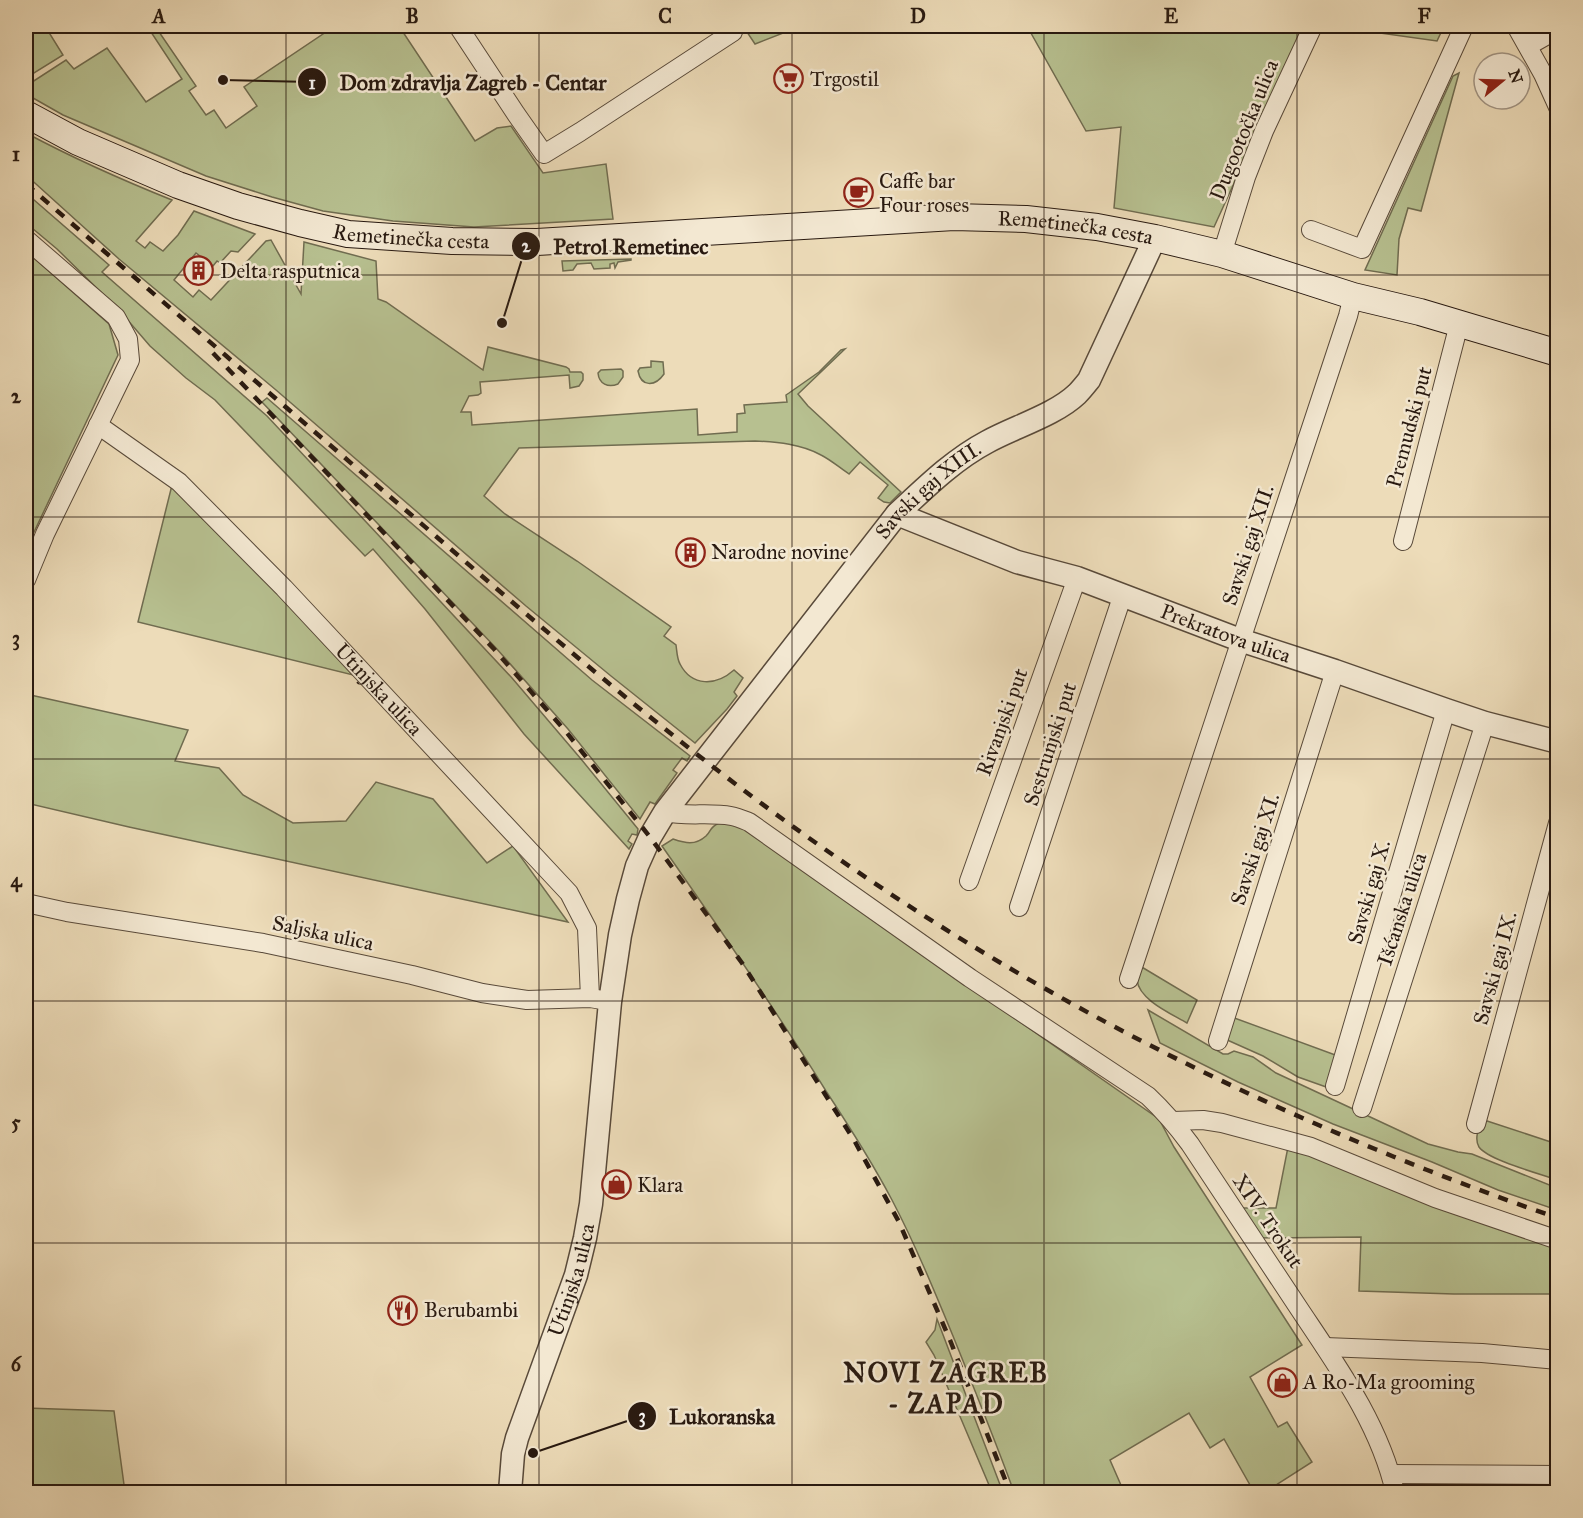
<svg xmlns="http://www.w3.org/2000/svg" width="1583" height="1518" font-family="'IM FELL Great Primer',serif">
	<rect width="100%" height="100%" fill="#eddcb9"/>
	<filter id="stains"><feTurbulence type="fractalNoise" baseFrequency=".00333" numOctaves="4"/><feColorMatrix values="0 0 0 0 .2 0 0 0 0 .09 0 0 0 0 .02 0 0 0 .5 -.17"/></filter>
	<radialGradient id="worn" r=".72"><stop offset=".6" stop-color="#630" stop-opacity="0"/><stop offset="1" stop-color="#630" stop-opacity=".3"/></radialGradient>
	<!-- green -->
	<g fill="#b7c090" stroke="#706c50" stroke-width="1.5">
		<polygon points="26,26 45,26 63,55 26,78"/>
		<polygon points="147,26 155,26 196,86 189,91 206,115 214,110 226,128 257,106 244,87 335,26 399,26 475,141 497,128 511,126 543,173 606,164 613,219 474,227 393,221 323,211 272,197 206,176 63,115 26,94 26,86 66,60 74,69 107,48 146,102 182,79"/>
		<polygon points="743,26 801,26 755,44"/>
		<polygon points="1027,26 1306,26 1214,227 1114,208 1121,127 1086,131"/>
		<polygon points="1330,26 1349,26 1381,30 1382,26 1444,26 1437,41"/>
		<polygon points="1459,73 1421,211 1408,208 1399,239 1397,275 1365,270 1453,76"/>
		<path d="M26,133C73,158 122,180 172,200L136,241L145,248L150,242L163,251L178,235L194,211L255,234L238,252L231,251L220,263L217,261L213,266L196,253L174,280L193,297L199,290L211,300L266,241L271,240L301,294L304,242L376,261L378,299L386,302L483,370L488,347L566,367L569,369L570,372H581L583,374V380L579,386L570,388L569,375L480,382L481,393L478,395L469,396L461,412H471L472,425L697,409L698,435L737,432V414L745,413L744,405L787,402L786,395L789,393L819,372L841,350L845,349L798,394L808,406L901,492L890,503L884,502L878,498L888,485L860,462L849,474C840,468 831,460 821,455C801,444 778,442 755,441L519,448L484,496L505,514L577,561L671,627L664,636L676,645C677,652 677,659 680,664C692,687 716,686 734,670L743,678L734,692L737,696L727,709L695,743L611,676L526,606L276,390L119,259L26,175Z"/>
		<polygon points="26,193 109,265 102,272 267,416 512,678 581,759 638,829 637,835 632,834 628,841 632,844 629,849 524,734 425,609 373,549 365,556 215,400 186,378 150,346 119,310 57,249 26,223"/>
		<polygon points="26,251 109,324 118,355 26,549"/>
		<polygon points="631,259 631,260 618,262 615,268 614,263 610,264 610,268 594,269 591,263 577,264 573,270 563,271 562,261"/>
		<path d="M651,361L663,362L664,374C655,387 641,387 638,371L640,368L651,367Z"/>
		<path d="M621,369L623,371V377L618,384C608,388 599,384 598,373L601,370Z"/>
		<polygon points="267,398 592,680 690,756 687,761 682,758 673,770 677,773 655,804 650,802 640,819 568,729 496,648 262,402"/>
		<polygon points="173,481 353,675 138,622"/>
		<polygon points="26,694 188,730 175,761 219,768 243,795 293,823 346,821 376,782 433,799 487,863 513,846 568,922 129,827 26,803"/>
		<path d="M719,823L738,825L1159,1119L1174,1147L1302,1345L1250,1377L1278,1427L1287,1422L1312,1462L1265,1492H1254L1224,1439L1210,1448L1189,1413L1110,1460L1124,1492H1014C995,1440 974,1388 953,1336C934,1290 915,1244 892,1200C872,1162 849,1126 826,1091C774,1007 718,926 662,846L673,839C685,843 695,846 706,836C712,830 709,828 719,823Z"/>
		<path d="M1140,966L1197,1000L1187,1023C1172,1014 1139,1000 1137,980C1136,976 1139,970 1140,966Z"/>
		<polygon points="1148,1010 1223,1054 1228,1054 1234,1051 1253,1057 1276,1073 1428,1144 1458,1152 1472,1154 1557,1188 1557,1210 1498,1190 1432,1162 1333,1124 1238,1082 1160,1043"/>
		<polygon points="1229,1016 1338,1056 1329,1088 1298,1077 1263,1056 1225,1039"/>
		<path d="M1481,1119L1557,1144V1180C1541,1174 1488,1160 1479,1147C1474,1139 1479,1128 1481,1119Z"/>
		<polygon points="1288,1147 1557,1246 1557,1294 1454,1294 1359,1291 1361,1237 1258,1238 1239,1208 1276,1208"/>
		<polygon points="937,1319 999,1482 1003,1492 992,1492 934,1355 926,1342 935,1330"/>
		<polygon points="26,1408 114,1411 125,1492 26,1492"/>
	</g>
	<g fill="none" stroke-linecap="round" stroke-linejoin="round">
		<defs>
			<g id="minor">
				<polyline points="458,26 516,114 544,154 580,132 733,32 729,26"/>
				<polyline points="1516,26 1543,74 1558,107"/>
				<polyline points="1528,46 1558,29"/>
				<polyline points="1311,230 1362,249 1464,26"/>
				<polyline points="26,239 116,317 128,339 130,360 45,534 26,580"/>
				<polyline points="1222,254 1246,177 1264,131 1313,26"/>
				<path id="s1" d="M98,425L179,482L284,588L569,893L587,928L590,998"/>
				<polyline points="1403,541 1459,324"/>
				<path d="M665,812C687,817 709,812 731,816C737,817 744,820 749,822L970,978L1148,1096C1165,1112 1176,1125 1190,1144C1225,1197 1261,1251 1296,1304C1335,1363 1379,1422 1395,1492"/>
				<polyline points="969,881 1077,578"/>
				<polyline points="26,903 67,912 263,943 412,975 482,993 527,1000 590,998 602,1000"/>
				<polyline points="1019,907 1123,594"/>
				<polyline points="1129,979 1348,316 1353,296"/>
				<polyline points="1218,1041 1335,671"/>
				<polyline points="1335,1086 1446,710"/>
				<polyline points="1362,1108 1485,723"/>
				<polyline points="1173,1121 1203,1120 1222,1123 1311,1147 1435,1198 1558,1240"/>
				<polyline points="1476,1124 1558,823"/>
				<polyline points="1325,1347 1482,1353 1558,1360"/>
				<polyline points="1391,1474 1558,1475"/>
			</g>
			<g id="tertiary">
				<path id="s2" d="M897,514L1017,562L1077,578L1240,640L1335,671L1446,710L1485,723L1558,742"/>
				<path id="s3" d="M510,1492L513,1454L517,1438L576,1275L585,1238L591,1204L610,1002L620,935L628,899L637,866L650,837L665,812L897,514C925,488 953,460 987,442C1014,427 1055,415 1077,394C1081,390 1085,385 1089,380L1155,238"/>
			</g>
			<g id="secondary">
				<path id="s4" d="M26,114L78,142L178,185L238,206L300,223L348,234L452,241L537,242L954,217L1026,219L1097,227L1155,238L1222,254L1353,296L1420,312L1558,353"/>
			</g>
		</defs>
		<!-- minor casing -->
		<use href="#minor" stroke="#594a3a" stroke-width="20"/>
		<!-- tertiary casing -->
		<use href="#tertiary" stroke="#594a3a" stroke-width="25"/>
		<!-- secondary casing -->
		<use href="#secondary" stroke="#281910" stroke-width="28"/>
		<!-- minor -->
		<use href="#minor" stroke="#f3e8d2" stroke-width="18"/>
		<!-- tertiary -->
		<use href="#tertiary" stroke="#f3e8d2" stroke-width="22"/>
		<!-- secondary -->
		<use href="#secondary" stroke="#f3e8d2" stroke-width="26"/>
		<!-- rail -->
		<g stroke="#281910" stroke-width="4.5" stroke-dasharray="10 10" stroke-linecap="butt">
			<path d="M26,184C156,296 286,407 416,519C558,642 700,765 855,870C1071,1018 1310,1133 1558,1218"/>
			<polyline points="213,353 494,649 567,733 650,837 742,963 854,1140 899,1222 950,1340 1010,1492"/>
		</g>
	</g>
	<!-- grid -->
	<path fill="none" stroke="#281910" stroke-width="1.5" stroke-opacity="0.55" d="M286,26V1492M539,26V1492M792,26V1492M1044,26V1492M1297,26V1492M26,275H1558M26,517H1558M26,759H1558M26,1001H1558M26,1243H1558"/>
	<!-- icons -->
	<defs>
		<symbol id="supermarket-ring" viewBox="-11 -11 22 22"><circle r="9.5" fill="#f3e8d2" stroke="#8f2418" stroke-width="1.5"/><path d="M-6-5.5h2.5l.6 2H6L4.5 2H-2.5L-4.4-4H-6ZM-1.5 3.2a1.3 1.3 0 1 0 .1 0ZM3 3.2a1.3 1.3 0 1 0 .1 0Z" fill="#8f2418"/></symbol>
		<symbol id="cafe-ring" viewBox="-11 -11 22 22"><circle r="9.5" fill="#f3e8d2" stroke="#8f2418" stroke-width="1.5"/><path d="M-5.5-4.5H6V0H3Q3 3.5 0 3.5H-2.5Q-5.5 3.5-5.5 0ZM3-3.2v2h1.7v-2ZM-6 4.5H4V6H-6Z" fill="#8f2418"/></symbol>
		<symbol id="building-ring" viewBox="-11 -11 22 22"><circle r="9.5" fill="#f3e8d2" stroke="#8f2418" stroke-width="1.5"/><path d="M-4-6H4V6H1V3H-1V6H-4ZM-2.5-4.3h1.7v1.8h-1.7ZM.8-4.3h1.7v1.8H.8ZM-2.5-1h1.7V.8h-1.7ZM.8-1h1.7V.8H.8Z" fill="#8f2418"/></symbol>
		<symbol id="shop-ring" viewBox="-11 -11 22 22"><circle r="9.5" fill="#f3e8d2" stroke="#8f2418" stroke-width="1.5"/><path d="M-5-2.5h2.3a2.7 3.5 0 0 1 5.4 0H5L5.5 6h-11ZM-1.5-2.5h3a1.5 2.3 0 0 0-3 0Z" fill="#8f2418"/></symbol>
		<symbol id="restaurant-ring" viewBox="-11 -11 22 22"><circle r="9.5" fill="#f3e8d2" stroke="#8f2418" stroke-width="1.5"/><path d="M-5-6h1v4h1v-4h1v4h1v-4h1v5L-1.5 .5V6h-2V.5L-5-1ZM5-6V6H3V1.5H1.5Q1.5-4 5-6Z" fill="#8f2418"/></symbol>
	</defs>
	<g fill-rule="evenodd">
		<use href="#supermarket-ring" x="772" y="62" width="33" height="33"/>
		<use href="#cafe-ring" x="842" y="176" width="33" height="33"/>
		<use href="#building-ring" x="182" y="254" width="33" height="33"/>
		<use href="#building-ring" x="674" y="536" width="33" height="33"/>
		<use href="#shop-ring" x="600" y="1168" width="33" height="33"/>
		<use href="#restaurant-ring" x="386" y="1294" width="33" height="33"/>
		<use href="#shop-ring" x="1266" y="1366" width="33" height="33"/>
	</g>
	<g text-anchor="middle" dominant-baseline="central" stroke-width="5" stroke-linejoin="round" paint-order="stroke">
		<!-- poi labels -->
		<g font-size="21" fill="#281910" stroke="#f3e8d2" text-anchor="start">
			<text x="810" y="79">Trgostil</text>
			<text x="879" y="181">Caffe bar<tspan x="879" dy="24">Four roses</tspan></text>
			<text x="220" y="271">Delta rasputnica</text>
			<text x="711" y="552">Narodne novine</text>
			<text x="637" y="1185">Klara</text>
			<text x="424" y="1310">Berubambi</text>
			<text x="1303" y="1382">A Ro-Ma grooming</text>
		</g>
		<!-- street labels -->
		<g font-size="21" fill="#281910" stroke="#f3e8d2">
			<text transform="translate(1244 130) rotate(-68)">Dugootočka ulica</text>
			<text stroke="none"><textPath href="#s4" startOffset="1074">Remetinečka cesta</textPath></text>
			<text stroke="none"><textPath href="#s4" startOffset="408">Remetinečka cesta</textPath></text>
			<text transform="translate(1409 427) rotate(-75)">Premudski put</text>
			<text stroke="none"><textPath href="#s3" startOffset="1120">Savski gaj XIII.</textPath></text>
			<text transform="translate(1248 545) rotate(-72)">Savski gaj XII.</text>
			<text stroke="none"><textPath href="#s2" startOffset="350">Prekratova ulica</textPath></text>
			<text stroke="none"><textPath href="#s1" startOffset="387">Utinjska ulica</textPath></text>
			<text transform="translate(1002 722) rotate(-70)">Rivanjski put</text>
			<text transform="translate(1050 744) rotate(-72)">Sestrunjski put</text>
			<text transform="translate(1255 849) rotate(-72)">Savski gaj XI.</text>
			<text transform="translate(1369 892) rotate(-74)">Savski gaj X.</text>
			<text transform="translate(1402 909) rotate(-72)">Išćanska ulica</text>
			<text transform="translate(323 933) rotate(12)">Saljska ulica</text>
			<text transform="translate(1495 968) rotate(-75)">Savski gaj IX.</text>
			<text transform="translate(1268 1221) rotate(56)">XIV. Trokut</text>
			<text stroke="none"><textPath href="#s3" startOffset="222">Utinjska ulica</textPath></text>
		</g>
		<!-- district labels -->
		<g font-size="27" font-weight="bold" letter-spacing="1.5" fill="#281910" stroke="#f3e8d2">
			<text x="946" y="1372">NOVI ZAGREB<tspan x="946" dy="31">- ZAPAD</tspan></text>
		</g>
	</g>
	<!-- callouts -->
	<path fill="none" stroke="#281910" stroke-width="2" d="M223 80L312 82M502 323L526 246M533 1453L642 1416"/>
	<g fill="#281910" stroke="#f3e8d2" stroke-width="2">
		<circle cx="223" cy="80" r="6"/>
		<circle cx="502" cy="323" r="6"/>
		<circle cx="533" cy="1453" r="6"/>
		<circle cx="312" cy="82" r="15"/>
		<circle cx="526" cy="246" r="15"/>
		<circle cx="642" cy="1416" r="15"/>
	</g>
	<g font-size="18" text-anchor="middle" font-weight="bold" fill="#fff">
		<text x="312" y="89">1</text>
		<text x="526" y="252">2</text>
		<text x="642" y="1422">3</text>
	</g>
	<g font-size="22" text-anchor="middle" font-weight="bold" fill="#281910" stroke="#f3e8d2" stroke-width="5" stroke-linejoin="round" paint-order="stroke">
		<text x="473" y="90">Dom zdravlja Zagreb - Centar</text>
		<text x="631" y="254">Petrol Remetinec</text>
		<text x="722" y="1424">Lukoranska</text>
	</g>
	<!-- margin -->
	<rect width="1583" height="1518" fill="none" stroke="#eddcb9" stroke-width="66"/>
	<!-- north arrow -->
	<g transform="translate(1502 81) rotate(71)"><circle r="28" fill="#f3e8d2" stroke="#a29584" stroke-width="1.5"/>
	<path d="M0-4.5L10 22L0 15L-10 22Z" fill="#8f2418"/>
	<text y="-9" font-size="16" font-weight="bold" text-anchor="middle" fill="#281910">N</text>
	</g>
	<rect x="33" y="33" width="1517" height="1452" fill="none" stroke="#281910" stroke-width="2"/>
	<g font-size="20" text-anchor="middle" font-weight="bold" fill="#281910">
		<text x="159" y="23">A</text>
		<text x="412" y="23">B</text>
		<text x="665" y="23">C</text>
		<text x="918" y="23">D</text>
		<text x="1171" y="23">E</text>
		<text x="1424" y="23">F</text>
		<text x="16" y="161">1</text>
		<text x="16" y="403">2</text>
		<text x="16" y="645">3</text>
		<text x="16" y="887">4</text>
		<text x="16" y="1129">5</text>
		<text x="16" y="1371">6</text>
	</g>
	<rect width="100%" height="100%" filter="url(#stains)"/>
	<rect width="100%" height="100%" fill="url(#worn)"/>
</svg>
